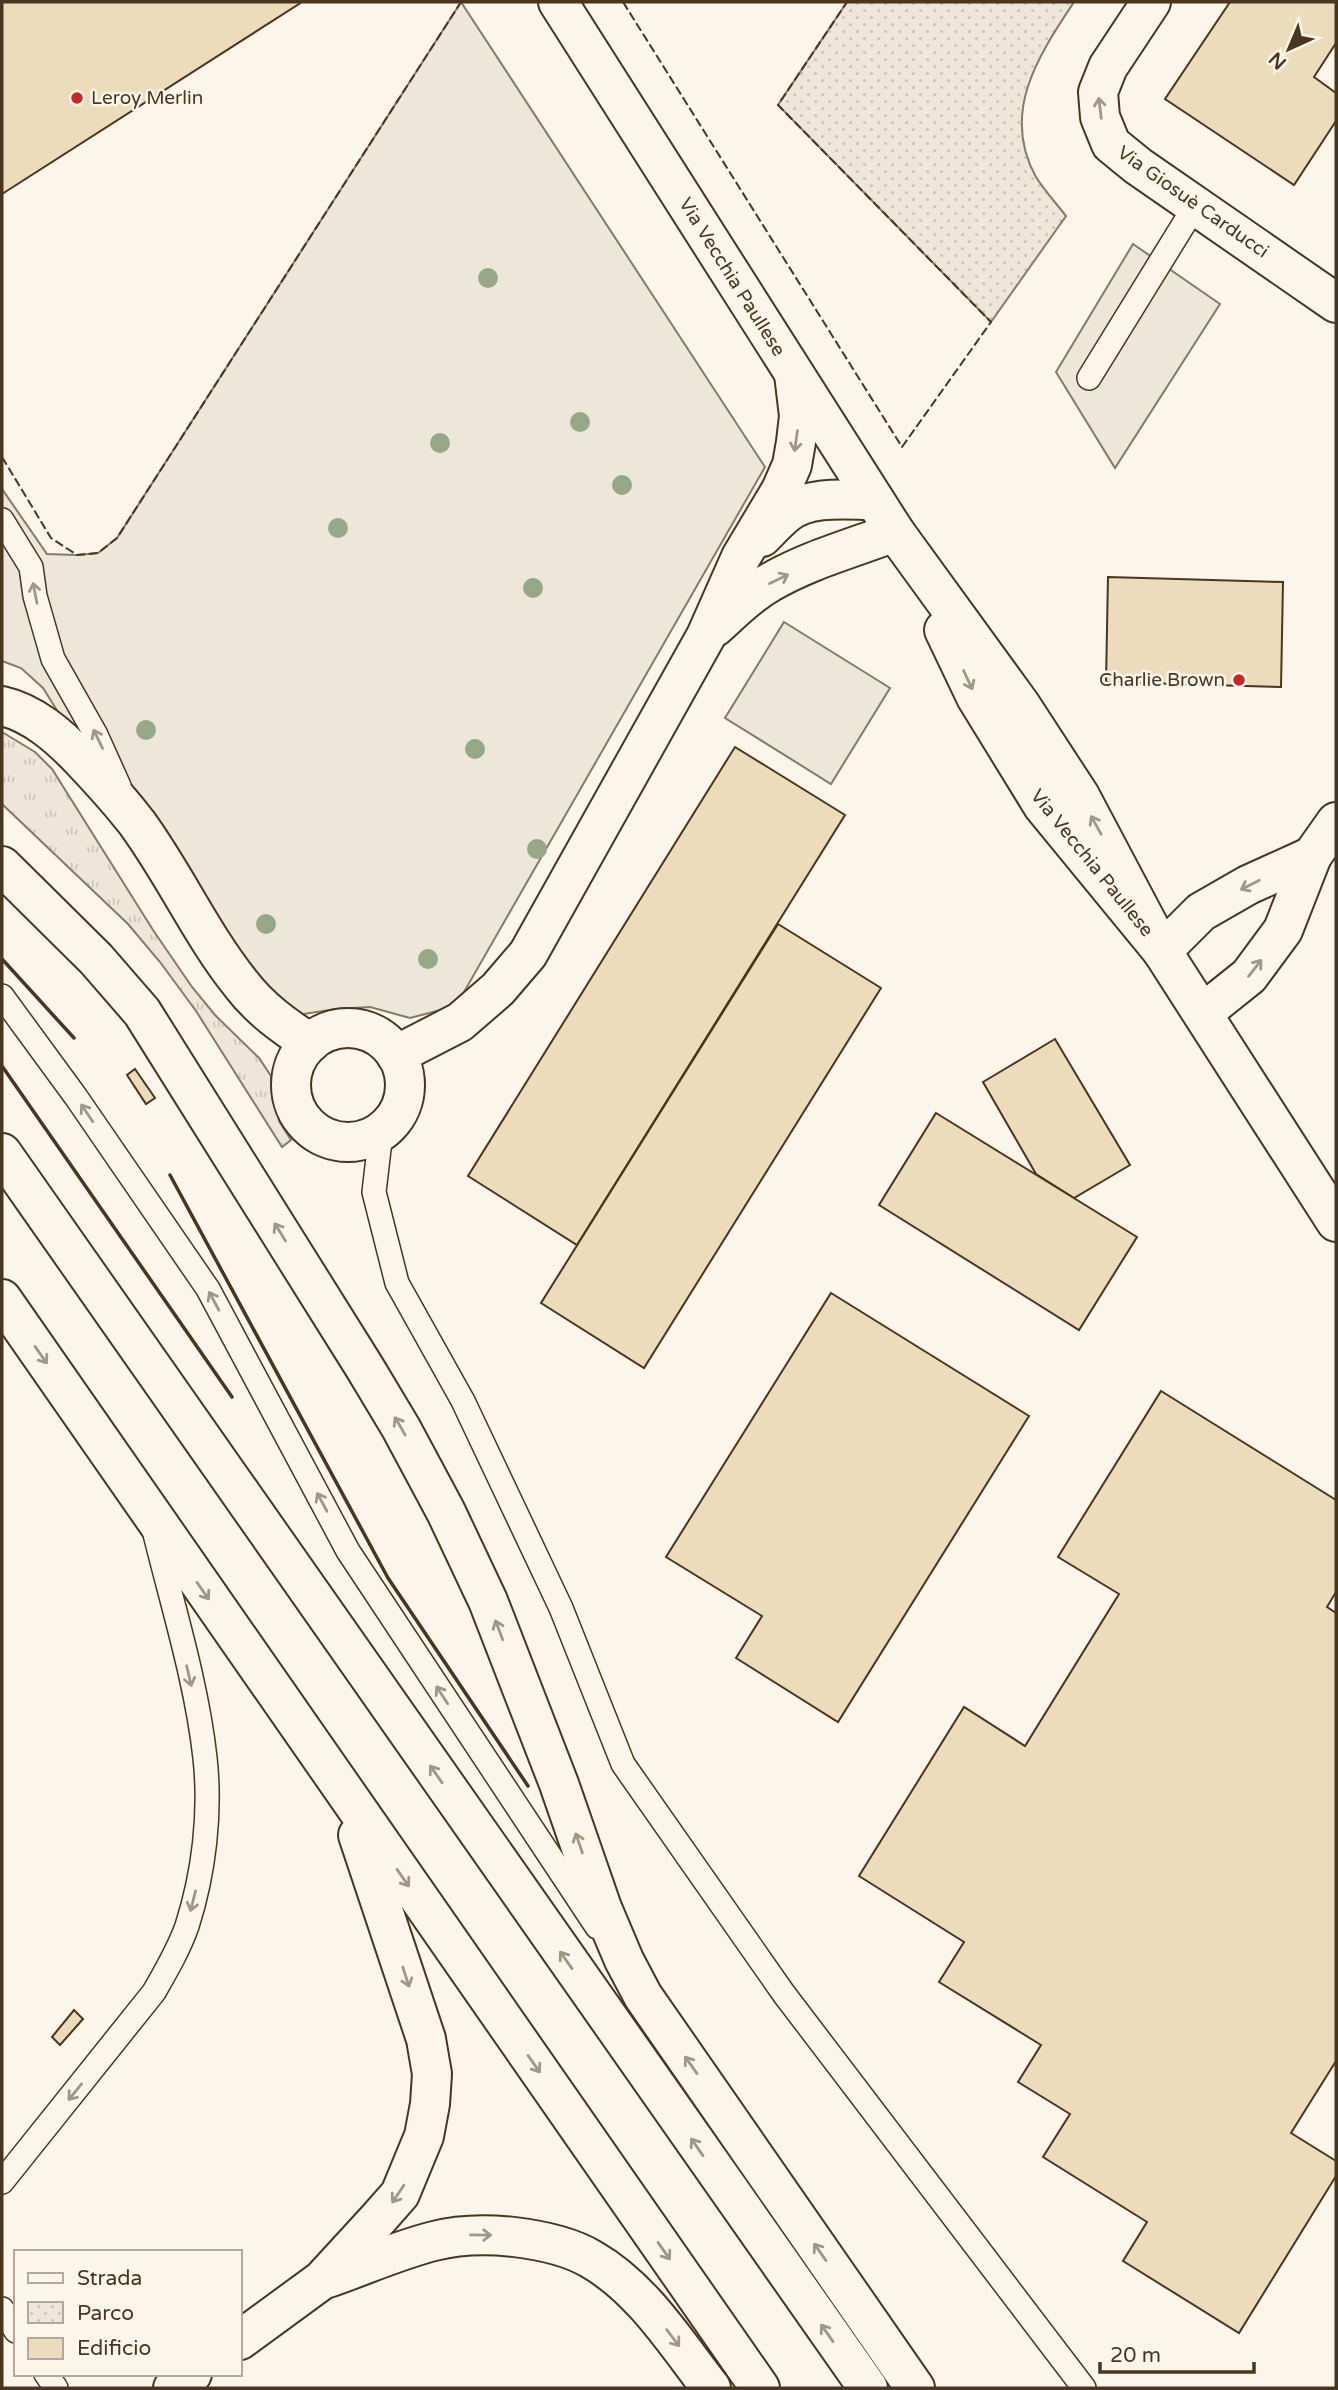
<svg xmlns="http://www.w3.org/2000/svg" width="1338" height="2390" font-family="'Varela Round',sans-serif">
	<defs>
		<pattern id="grass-tufts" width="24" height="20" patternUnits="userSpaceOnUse" patternTransform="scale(1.75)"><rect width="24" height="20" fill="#ede6d9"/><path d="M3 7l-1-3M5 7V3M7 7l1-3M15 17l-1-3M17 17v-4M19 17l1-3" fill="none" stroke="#cdc6ba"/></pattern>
		<pattern id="park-dots" width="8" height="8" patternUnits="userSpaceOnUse" patternTransform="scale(1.75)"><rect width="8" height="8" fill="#ede6d9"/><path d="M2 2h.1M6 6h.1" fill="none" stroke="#cdc6ba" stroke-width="1.8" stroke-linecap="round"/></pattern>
	</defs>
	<rect width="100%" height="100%" fill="#fbf6e9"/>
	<!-- grass -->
	<polygon fill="url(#grass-tufts)" stroke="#887966" stroke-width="2" points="2,732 35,752 52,769 153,930 192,987 215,1015 259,1058 271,1076 279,1121 291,1140 282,1147 196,1011 160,962 128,924 2,804"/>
	<!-- park -->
	<path fill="url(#park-dots)" stroke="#887966" stroke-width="2" d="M847,2H1074C1039,55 1000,112 1036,177C1044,190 1056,203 1066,216L991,322L778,105Z"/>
	<!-- parking -->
	<g fill="#ede7d9" stroke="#887966" stroke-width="2">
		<polygon points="461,2 765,467 456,1006 410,1018 370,1007 336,1009 252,1022 43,688 21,668 2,661 2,489 47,554 77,555 98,553 117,538"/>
		<polygon points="1133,244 1220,304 1115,468 1056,372"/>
		<polygon points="784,622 890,688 831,784 725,718"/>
	</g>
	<!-- building -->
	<g fill="#ecdcbc" stroke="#4a3520" stroke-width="2">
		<polygon points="2,2 302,2 2,194"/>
		<polygon points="1230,2 1336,2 1336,43 1314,77 1336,93 1336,121 1294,185 1165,99"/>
		<polygon points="1108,577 1283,582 1281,687 1106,682"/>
		<polygon points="735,747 845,815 577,1245 468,1176"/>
		<polygon points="778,924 881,988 644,1368 541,1303"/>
		<polygon points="1055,1039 1130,1165 1074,1198 1036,1174 983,1082"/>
		<polygon points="135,1069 155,1098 146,1104 127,1075"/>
		<polygon points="936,1113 1137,1237 1079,1330 879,1205"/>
		<polygon points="831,1293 1029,1416 838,1722 736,1658 762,1616 666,1557"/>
		<polygon points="1161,1391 1336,1500 1336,1592 1327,1607 1336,1613 1336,2061 1291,2133 1336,2161 1336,2176 1239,2333 1123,2261 1147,2222 1043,2157 1070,2114 1018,2082 1041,2045 939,1982 964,1942 859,1876 964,1707 1025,1746 1119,1594 1058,1557"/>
		<polygon points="74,2010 83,2019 60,2045 52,2037"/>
	</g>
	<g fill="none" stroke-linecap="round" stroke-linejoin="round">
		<defs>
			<g id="lane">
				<polyline points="1089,378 1195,206"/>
				<polyline points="2,520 31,567 35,596 53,659 96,735 119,786"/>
				<polyline points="2,996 76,1097 208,1289 348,1551 597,1927"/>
				<polyline points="381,1132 374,1192 397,1283 463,1401 561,1608 623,1764 784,1994 1084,2388"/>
				<path d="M2,2182L154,1992C166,1971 179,1949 187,1926C204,1873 211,1813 205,1758C197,1684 173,1607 155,1534"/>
				<polyline points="2,2309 16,2331"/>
				<polyline points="46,2374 56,2388"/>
			</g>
			<g id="street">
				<polyline points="1151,2 1108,67 1098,92 1100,117 1111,144 1138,166 1336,303"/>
				<path d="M762,537C770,529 778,520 787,513C810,495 847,500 874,500"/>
				<path d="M715,627C732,612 749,594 769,583C808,560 853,548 895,532"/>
				<path d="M2,706C33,713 59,736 81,759C100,779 120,801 137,823C175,875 201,934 241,984C260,1009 284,1026 310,1043"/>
				<polyline points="1162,951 1201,912 1248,885 1312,856"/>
				<polyline points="1204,1012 1249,976 1283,930 1312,856 1336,822"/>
				<circle cx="348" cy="1085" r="57"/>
				<polyline points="396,1055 460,1022 498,989 528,954 706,636 741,557 781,490 792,465 796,442 799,416 794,374"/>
			</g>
			<g id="secondary">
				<polyline points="558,2 895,532 1020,704 1080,796 1162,951"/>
				<polyline points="944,630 976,697 1043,806 1162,951 1336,1222"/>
			</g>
			<g id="highway">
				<polyline points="2,866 96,959 142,1012 365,1368 401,1428 446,1512 488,1601 559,1784 602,1908 624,1960 643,1996 915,2388"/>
				<polyline points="2,1153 868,2388"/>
				<polyline points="2,1299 760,2388"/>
				<path d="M328,2278C363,2266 398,2250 434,2241C461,2234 487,2234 514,2237C539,2240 569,2246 591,2259C642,2288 676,2343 711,2388"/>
				<polyline points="240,2340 322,2280 378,2219 400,2194 424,2136 430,2104 432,2074 426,2039 358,1835"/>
				<polyline points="173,2388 192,2374"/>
			</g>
		</defs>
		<!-- lane casing -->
		<use href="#lane" stroke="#4a3520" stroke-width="26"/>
		<!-- street casing -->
		<use href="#street" stroke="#4a3520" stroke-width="42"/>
		<!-- secondary casing -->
		<use href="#secondary" stroke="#4a3520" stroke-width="42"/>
		<!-- highway casing -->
		<use href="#highway" stroke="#4a3520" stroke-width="42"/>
		<!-- lane -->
		<use href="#lane" stroke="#fbf6e9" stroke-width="23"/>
		<!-- street -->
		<use href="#street" stroke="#fbf6e9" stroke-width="38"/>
		<!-- secondary -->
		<use href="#secondary" stroke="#fbf6e9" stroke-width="38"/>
		<!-- highway -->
		<use href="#highway" stroke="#fbf6e9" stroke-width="38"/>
		<!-- fence -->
		<g stroke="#4a3520" stroke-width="2" stroke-dasharray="9 3.5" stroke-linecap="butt">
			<polyline points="623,2 902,447 991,322 778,105 847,2"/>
			<polyline points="2,457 51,538 77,555 98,553 117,538 461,2"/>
		</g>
		<!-- wall -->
		<g stroke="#4a3520" stroke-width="3.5">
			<polyline points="2,959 74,1038"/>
			<polyline points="2,1066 232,1397"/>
			<polyline points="170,1175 388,1578 528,1786"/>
		</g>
	</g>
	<!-- trees -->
	<g fill="#96a887">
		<circle cx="488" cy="278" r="10"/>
		<circle cx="580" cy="422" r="10"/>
		<circle cx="440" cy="443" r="10"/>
		<circle cx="622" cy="485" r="10"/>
		<circle cx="338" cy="528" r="10"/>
		<circle cx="533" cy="588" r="10"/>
		<circle cx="146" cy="730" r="10"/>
		<circle cx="475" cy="749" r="10"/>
		<circle cx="537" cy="849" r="10"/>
		<circle cx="266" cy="924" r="10"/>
		<circle cx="428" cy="959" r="10"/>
	</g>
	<!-- one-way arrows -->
	<defs><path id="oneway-shaft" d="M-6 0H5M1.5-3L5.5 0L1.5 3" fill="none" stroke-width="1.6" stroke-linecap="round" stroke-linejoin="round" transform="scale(1.75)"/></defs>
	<g stroke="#a29684">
		<use href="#oneway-shaft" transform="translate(1100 108) rotate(-97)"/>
		<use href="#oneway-shaft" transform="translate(796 441) rotate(98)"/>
		<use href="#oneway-shaft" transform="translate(779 579) rotate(-26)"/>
		<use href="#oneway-shaft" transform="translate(35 593) rotate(-101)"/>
		<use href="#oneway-shaft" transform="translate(968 680) rotate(65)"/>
		<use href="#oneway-shaft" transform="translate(98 739) rotate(-116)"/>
		<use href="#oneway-shaft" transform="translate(1096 825) rotate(-119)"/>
		<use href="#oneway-shaft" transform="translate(1250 885) rotate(153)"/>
		<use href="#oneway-shaft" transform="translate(1255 968) rotate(-52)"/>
		<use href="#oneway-shaft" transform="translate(87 1113) rotate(-124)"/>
		<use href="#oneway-shaft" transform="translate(280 1232) rotate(-122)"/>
		<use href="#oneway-shaft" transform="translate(214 1301) rotate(-118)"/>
		<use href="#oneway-shaft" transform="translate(41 1355) rotate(55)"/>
		<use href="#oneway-shaft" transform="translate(400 1426) rotate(-120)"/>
		<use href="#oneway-shaft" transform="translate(322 1502) rotate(-118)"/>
		<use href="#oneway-shaft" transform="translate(203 1591) rotate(55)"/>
		<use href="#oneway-shaft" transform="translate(499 1630) rotate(-111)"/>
		<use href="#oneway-shaft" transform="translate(189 1676) rotate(77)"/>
		<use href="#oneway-shaft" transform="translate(442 1695) rotate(-123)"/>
		<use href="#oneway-shaft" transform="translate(436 1774) rotate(-125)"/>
		<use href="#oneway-shaft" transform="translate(579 1843) rotate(-109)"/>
		<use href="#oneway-shaft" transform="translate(403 1878) rotate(55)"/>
		<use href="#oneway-shaft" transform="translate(193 1901) rotate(104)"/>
		<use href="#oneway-shaft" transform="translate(566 1960) rotate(-125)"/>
		<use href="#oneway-shaft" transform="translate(406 1977) rotate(72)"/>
		<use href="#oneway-shaft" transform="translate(534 2064) rotate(55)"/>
		<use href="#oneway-shaft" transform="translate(691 2065) rotate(-125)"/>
		<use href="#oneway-shaft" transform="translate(75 2092) rotate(129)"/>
		<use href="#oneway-shaft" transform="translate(697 2147) rotate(-125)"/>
		<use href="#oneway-shaft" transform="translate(398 2194) rotate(124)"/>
		<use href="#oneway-shaft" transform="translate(481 2235) rotate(1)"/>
		<use href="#oneway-shaft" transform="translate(664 2251) rotate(55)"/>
		<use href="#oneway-shaft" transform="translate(820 2252) rotate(-125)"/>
		<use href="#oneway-shaft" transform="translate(827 2333) rotate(-125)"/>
		<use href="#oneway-shaft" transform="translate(673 2338) rotate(53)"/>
	</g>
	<!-- markers -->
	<g fill="#c62828" stroke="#fbf6e9" stroke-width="2.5">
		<circle cx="77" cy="98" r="7"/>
		<circle cx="1239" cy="680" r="7"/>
	</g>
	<g text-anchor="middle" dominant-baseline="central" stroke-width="5" stroke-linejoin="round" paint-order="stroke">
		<!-- poi labels -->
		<g font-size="19" fill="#4a3520" stroke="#fbf6e9" text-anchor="start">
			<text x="91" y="98">Leroy Merlin</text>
			<text x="1225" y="680" text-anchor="end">Charlie Brown</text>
		</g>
		<!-- street labels -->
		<g font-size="19" fill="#4a3520" stroke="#fbf6e9">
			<text transform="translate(1193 202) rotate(35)">Via Giosuè Carducci</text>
			<text transform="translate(732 277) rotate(58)">Via Vecchia Paullese</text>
			<text transform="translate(1092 863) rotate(51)">Via Vecchia Paullese</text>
		</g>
	</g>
	<!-- border -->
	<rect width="1338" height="2390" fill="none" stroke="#4a3520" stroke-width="7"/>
	<!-- legend -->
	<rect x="14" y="2250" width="228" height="126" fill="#fbf6e9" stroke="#b4a999" stroke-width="2"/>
	<rect x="28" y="2273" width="35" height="10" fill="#fbf6e9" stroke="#b4a999" stroke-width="2"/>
	<text x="77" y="2285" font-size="21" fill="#4a3520">Strada</text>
	<rect x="28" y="2302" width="35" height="21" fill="url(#park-dots)" stroke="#b4a999" stroke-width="2"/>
	<text x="77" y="2320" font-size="21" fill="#4a3520">Parco</text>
	<rect x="28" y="2338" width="35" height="21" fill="#ecdcbc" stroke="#b4a999" stroke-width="2"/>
	<text x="77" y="2355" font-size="21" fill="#4a3520">Edificio</text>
	<!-- north arrow -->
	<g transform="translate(1289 49) rotate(224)" stroke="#fbf6e9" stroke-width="5" paint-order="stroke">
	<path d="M0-5L12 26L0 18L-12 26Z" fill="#4a3520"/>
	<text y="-10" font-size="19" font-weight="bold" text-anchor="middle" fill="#4a3520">N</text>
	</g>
	<!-- scale -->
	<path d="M1100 2362v10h154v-10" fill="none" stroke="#4a3520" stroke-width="3.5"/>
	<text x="1110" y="2362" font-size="21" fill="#4a3520" stroke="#fbf6e9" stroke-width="5" paint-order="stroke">20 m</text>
</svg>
